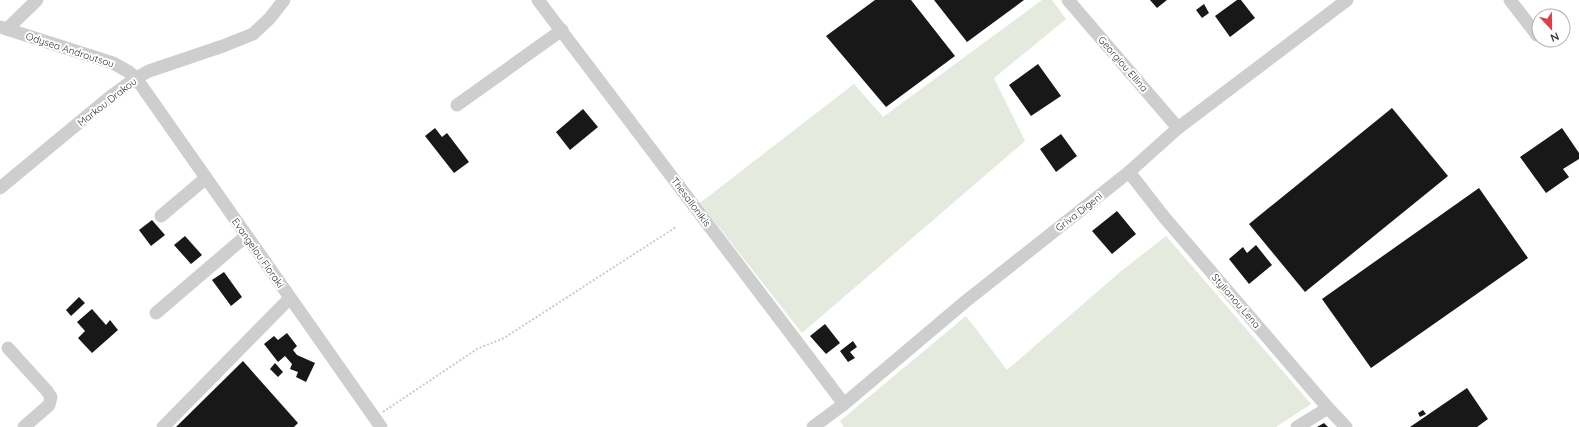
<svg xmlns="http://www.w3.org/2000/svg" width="1579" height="427" font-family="Quicksand,sans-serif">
	<rect width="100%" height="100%" fill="#fff"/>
	<!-- green -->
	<g fill="#e4eade">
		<polygon points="1042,0 1052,0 1066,19 994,78 1025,141 802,333 700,203 854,84 883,117"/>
		<polygon points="1166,236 1311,404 1276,427 844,427 840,421 966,316 1007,370 1120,272"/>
	</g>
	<!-- building -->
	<g fill="#181818">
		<polygon points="875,0 911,0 955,56 886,107 826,36"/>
		<polygon points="934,0 1024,0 967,42"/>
		<polygon points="1150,0 1167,0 1157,8"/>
		<polygon points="1237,0 1241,0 1255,18 1230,37 1215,16"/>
		<polygon points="1204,4 1209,13 1202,18 1196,10"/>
		<polygon points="1038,64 1061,96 1031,116 1009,85"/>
		<polygon points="1392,108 1448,176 1305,292 1249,224"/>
		<polygon points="583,109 598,127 570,150 556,132"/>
		<polygon points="435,128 442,137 447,133 469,162 454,173 425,136"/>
		<polygon points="1562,128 1579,153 1579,159 1563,169 1569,177 1546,193 1520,157"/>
		<polygon points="1061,134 1077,156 1056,172 1040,149"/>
		<polygon points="1479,188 1528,258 1371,368 1322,299"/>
		<polygon points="1117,211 1136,234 1112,254 1092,231"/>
		<polygon points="152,220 165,235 151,246 139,230"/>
		<polygon points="185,236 202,255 191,264 174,245"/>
		<polygon points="1256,245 1272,265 1249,284 1229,259 1243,247 1247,253"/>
		<polygon points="224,272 242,297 231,306 212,280"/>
		<polygon points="79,297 85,303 71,316 66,310"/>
		<polygon points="92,309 106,325 110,320 118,330 92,353 78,338 85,331 77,322"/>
		<polygon points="825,324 840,343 826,354 810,336"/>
		<polygon points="287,333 297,346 293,350 297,355 315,363 306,382 296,377 298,372 290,369 292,364 285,356 278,362 264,344 274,336 278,340"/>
		<polygon points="853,341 857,347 850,352 855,358 848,362 840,351"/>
		<polygon points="243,361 298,423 294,427 176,427"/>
		<polygon points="275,363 283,372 278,377 270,369"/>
		<polygon points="1467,388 1488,419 1477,427 1410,427"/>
		<polygon points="1423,410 1426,414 1420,417 1418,413"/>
		<polygon points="1324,423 1328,427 1317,427"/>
	</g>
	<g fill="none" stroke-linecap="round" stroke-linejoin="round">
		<!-- path -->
		<polyline stroke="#cbcbcb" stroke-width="2" stroke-dasharray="2 2" stroke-linecap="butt" points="383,412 477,349 504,338 676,227"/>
		<!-- minor -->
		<g stroke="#cecece" stroke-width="13">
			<polyline points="538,0 844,404"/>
			<polyline points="1068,0 1178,128"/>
			<polyline points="1510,0 1537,35"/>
			<polyline points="0,27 113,63 129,72 136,78 381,427"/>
			<polyline points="7,29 37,0"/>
			<polyline points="457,105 562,30"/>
			<polyline points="1129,172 1164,217 1328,408 1346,427"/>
			<polyline points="0,188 110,97 136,78 149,71 223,46 253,34 270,18 284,0"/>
			<polyline points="161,216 206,178"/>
			<polyline points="156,313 246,236"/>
			<polyline points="8,348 47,391 51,397 49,405 24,427"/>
			<polyline points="163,427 290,298"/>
			<polyline points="813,427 844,404 966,301 1129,172 1178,128 1347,0"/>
			<polyline points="1297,427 1328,408"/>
		</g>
	</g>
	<g text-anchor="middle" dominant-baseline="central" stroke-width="4" stroke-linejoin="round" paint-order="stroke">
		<!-- street labels -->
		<g font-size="10" fill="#313131" stroke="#fff">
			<text transform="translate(70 50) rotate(18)">Odysea Androutsou</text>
			<text transform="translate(1123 64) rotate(49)">Georgiou Ellina</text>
			<text transform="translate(107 102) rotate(-38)">Markou Drakou</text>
			<text transform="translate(691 202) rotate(53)">Thesallonikis</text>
			<text transform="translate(1079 212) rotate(-38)">Griva Digeni</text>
			<text transform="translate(258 253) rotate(55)">Evangelou Floraki</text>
			<text transform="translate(1236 301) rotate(49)">Stylianou Lena</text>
		</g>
	</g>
	<!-- north arrow -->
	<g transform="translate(1551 28) rotate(158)"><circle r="19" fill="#ffffff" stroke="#adadad"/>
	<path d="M0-3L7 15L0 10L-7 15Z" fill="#de3e4a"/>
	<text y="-6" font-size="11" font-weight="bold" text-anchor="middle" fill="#313131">N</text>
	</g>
</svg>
